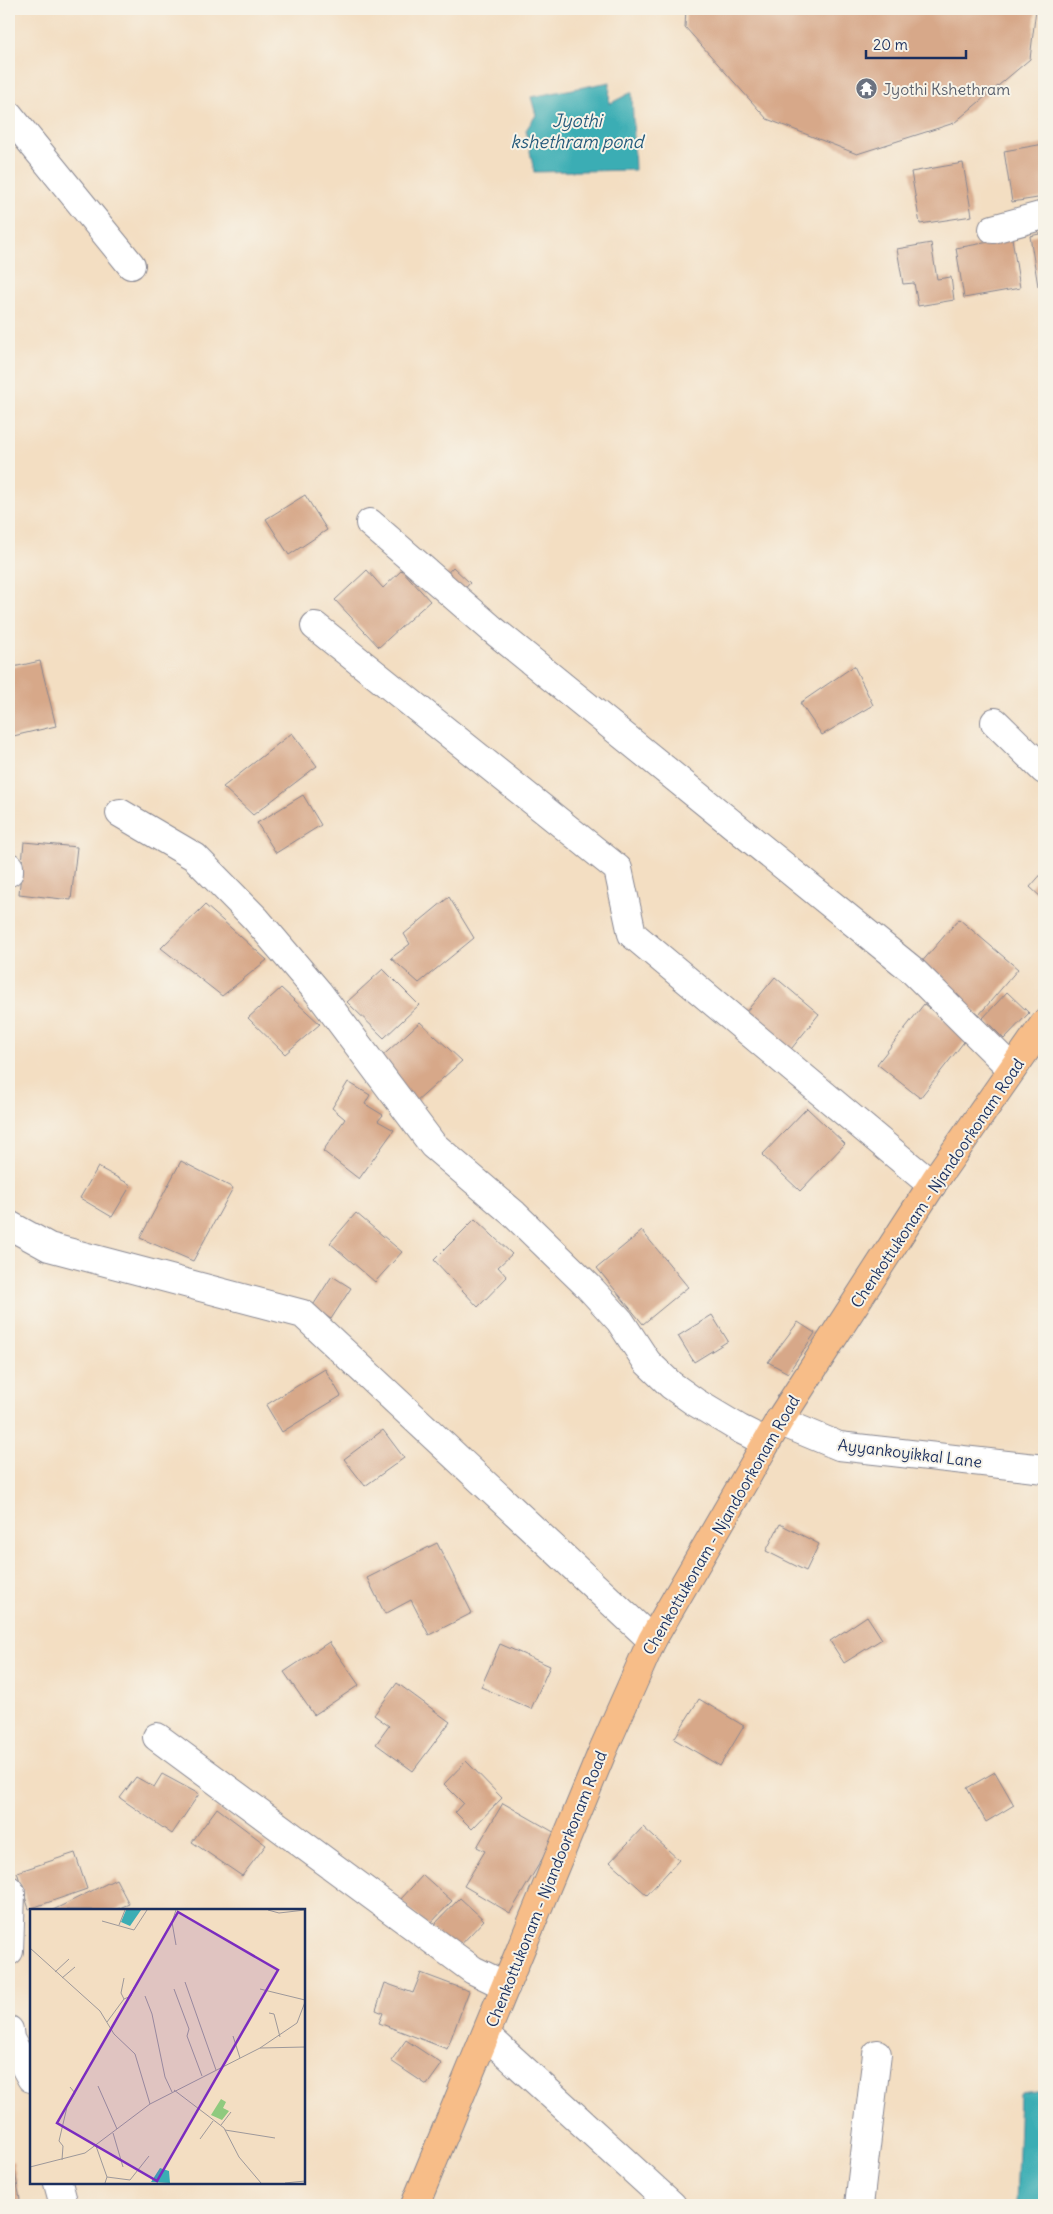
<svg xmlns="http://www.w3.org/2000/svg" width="1053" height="2214" font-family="Delius,sans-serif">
	<rect width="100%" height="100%" fill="#f7f3e8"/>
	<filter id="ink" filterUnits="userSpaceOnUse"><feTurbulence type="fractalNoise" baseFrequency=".02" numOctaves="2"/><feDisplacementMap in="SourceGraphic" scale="10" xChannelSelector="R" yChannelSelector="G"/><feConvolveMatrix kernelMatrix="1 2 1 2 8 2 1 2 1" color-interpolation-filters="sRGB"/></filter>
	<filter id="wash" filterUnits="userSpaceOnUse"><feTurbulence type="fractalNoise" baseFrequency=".0096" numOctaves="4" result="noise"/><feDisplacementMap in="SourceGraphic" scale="20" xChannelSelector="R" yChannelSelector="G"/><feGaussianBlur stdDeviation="1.12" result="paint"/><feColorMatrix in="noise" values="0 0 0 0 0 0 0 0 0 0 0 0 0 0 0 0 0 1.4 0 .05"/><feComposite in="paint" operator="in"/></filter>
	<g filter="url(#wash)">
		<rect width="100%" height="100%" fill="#f3dec2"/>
		<!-- water -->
		<g fill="#3badb4" stroke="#2b6e89">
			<polygon points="610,82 609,104 632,92 635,170 534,172 526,130 536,115 531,97"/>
			<polygon points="1044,2090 1044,2205 1016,2205 1020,2093"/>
		</g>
		<g id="blocks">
			<!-- building -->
			<g fill="#d7a889">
				<polygon points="686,9 1036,9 1030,59 954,123 857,154 767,119 685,27"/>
				<polygon points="1044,144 1044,197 1012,202 1004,151"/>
				<polygon points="963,163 972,216 920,224 911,172"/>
				<polygon points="1044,233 1044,285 1038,286 1030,236"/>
				<polygon points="1012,238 1020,288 964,298 956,248"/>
				<polygon points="931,243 937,279 951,277 954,300 918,306 914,283 903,284 897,249"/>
				<polygon points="305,495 327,530 289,555 266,519"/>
				<polygon points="453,567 470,583 458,596 441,580"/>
				<polygon points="367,570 383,588 402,570 430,601 379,647 335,600"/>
				<polygon points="40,661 56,726 9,737 9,668"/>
				<polygon points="854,666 873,705 822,735 800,703"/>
				<polygon points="292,733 317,766 253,815 223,787"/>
				<polygon points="303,795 321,825 276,853 257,823"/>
				<polygon points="24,842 77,847 71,900 19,894"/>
				<polygon points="1044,871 1044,900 1030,887"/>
				<polygon points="449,897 474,938 419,983 391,958 410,944 404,934"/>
				<polygon points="205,905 267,960 222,996 161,948"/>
				<polygon points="959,919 1018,969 979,1015 920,964"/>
				<polygon points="383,969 419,1005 384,1038 347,1002"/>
				<polygon points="775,977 819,1014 788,1053 745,1013"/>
				<polygon points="281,988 320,1024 285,1054 248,1018"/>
				<polygon points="1007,992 1029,1013 1004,1039 983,1018"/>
				<polygon points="924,1004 967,1038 920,1098 877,1064"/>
				<polygon points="420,1022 462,1061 415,1103 378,1060"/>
				<polygon points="348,1082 370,1095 365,1104 383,1115 378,1121 394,1130 359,1179 323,1151 345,1119 332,1108"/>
				<polygon points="807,1108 845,1144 800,1191 762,1155"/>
				<polygon points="181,1161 233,1188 193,1261 140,1238"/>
				<polygon points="98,1167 131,1185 112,1217 80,1198"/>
				<polygon points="356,1213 402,1252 375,1282 330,1243"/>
				<polygon points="475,1219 512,1254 498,1267 507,1277 478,1307 434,1260"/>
				<polygon points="642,1231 688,1287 643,1324 597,1268"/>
				<polygon points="332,1276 351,1288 331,1319 312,1307"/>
				<polygon points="712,1315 728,1341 694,1362 678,1336"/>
				<polygon points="798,1322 815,1333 788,1373 768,1362"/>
				<polygon points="325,1369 341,1396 282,1432 266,1405"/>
				<polygon points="383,1430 404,1458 365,1486 344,1459"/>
				<polygon points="780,1524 819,1544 806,1571 766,1551"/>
				<polygon points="437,1543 472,1613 429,1635 411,1600 385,1614 367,1578"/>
				<polygon points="867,1616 882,1639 844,1663 830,1641"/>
				<polygon points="329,1642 359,1685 314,1715 284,1672"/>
				<polygon points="500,1644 550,1666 531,1709 481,1687"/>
				<polygon points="397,1683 450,1722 413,1771 376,1744 389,1726 374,1715"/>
				<polygon points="699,1699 744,1726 720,1766 674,1739"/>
				<polygon points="466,1761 502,1798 472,1829 455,1812 463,1803 444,1784"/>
				<polygon points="995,1772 1014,1805 986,1822 967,1788"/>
				<polygon points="162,1774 199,1794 172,1834 120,1798 136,1777 154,1787"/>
				<polygon points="503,1803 557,1834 510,1913 464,1886 485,1851 477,1847"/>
				<polygon points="217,1808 266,1845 242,1876 192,1842"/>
				<polygon points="643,1827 679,1860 647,1895 610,1862"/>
				<polygon points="75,1853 87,1889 29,1909 17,1872"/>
				<polygon points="423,1875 452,1901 428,1926 400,1900"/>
				<polygon points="116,1879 129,1904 115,1910 53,1910"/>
				<polygon points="460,1898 484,1920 456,1950 431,1928"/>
				<polygon points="421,1973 469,1991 447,2049 379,2023 383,2013 376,2010 385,1983 413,1993"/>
				<polygon points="406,2040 442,2064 427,2085 391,2061"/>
				<polygon points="13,2161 21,2205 9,2205 9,2162"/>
			</g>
		</g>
	</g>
	<g filter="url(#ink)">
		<use href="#blocks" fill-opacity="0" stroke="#878690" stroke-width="1"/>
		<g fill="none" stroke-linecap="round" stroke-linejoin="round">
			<defs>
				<g id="minor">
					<polyline points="9,115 131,265"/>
					<polyline points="993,229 1044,215"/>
					<polyline points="370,523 492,629 911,969 1012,1069"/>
					<polyline points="315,626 618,869 632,934 932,1185"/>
					<polyline points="995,722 1044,770"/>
					<polyline points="120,813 195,857 256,919 318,992 433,1145 514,1214 588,1286 620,1321 647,1362 671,1385 695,1402 740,1429 766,1442"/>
					<polyline points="9,867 9,872"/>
					<polyline points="9,1225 49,1247 303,1314 652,1640"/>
					<polyline points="779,1421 839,1446 1044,1469"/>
					<polyline points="157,1737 473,1970 506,1986"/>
					<polyline points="9,1890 11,1893 9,1951"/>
					<polyline points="9,2030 10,2039 31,2078"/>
					<polyline points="486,2035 672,2205"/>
					<polyline points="58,2183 64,2205"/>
					<polyline points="859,2205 877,2054"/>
				</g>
				<polyline id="major" points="415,2205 603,1750 652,1640 779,1421 935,1180 1044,1024"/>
			</defs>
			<!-- minor casing -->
			<use href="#minor" stroke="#878690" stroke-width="30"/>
			<!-- major casing -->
			<use href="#major" stroke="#878690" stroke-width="30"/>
			<!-- path -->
			<polyline stroke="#878690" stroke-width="3" stroke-dasharray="1 4" stroke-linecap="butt" points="1038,119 1044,118"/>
			<!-- minor -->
			<use href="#minor" stroke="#fff" stroke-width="28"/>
			<!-- major -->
			<use href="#major" stroke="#f7bd88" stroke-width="28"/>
		</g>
	</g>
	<!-- icons -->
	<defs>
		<symbol id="temple-disc" viewBox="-11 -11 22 22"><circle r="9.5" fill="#6b7280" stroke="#f7f3e8"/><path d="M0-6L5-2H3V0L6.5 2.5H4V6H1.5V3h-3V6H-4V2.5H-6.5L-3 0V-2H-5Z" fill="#fff"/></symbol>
	</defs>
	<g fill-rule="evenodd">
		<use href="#temple-disc" x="854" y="76" width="25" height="25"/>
	</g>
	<g text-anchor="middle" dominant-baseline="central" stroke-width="4" stroke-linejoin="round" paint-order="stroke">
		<!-- worship labels -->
		<g font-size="16" fill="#5b616d" stroke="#f7f3e8" text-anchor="start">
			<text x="883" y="89">Jyothi Kshethram</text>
		</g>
		<!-- street labels -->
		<g font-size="16" fill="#1b2f5e" stroke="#f7f3e8">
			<text transform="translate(937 1183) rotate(-56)">Chenkottukonam - Njandoorkonam Road</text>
			<text transform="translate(910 1453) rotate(7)">Ayyankoyikkal Lane</text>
			<text transform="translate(721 1525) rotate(-60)">Chenkottukonam - Njandoorkonam Road</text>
			<text transform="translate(546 1889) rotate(-68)">Chenkottukonam - Njandoorkonam Road</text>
		</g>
		<!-- water labels -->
		<g font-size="18" font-style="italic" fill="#265b7c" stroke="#f7f3e8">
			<text x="577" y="120">Jyothi<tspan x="577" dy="21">kshethram pond</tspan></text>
		</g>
	</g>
	<!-- overview -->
	<g transform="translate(30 1909)">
		<rect width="275" height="275" fill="#f3dec2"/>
		<path d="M191,190L196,193L193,199L199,202L192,211L181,206Z" fill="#8fca7e"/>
		<path d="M96,1H111L100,17L91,13ZM130,259L139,262L140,274L121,273Z" fill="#3badb4"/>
		<path fill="none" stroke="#9d989a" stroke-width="1" d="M238,1L249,4L275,1M72,12L104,21L117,1M89,16L95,1M146,36L142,13L146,1M0,39L70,102L84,125L105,145L120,195M25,63L39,50M32,69L45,58M155,73L186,161M144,80L159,120L157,127L172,167M230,80L275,91M115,87L122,105L135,168L142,183M94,90L101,87L104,78M239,104L244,105L250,128M77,113L94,90L91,84L94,69M203,127L210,149M230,139L267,114L275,93M68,177L87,220M144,181L194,219L209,248L231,274M191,216L201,203M195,221L245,229M83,224L93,258M170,230L183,212M66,237L77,268L75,274M32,251L33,237L29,232L37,198L45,184L40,178M0,258L55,244L120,195L230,139L275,138M77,268L100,271L119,247M255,274L275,272"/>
		<path fill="#7b2cbf" fill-opacity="0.15" stroke="#7b2cbf" stroke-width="2.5" d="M148,3L248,61L127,272L27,214Z"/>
		<rect width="275" height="275" fill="none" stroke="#1b2f5e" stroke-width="2.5"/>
	</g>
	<!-- margin -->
	<rect width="1053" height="2214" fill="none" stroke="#f7f3e8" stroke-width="30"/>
	<!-- scale -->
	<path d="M866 50v8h100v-8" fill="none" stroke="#1b2f5e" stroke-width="2.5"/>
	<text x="873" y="50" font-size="15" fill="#1b2f5e" stroke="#f7f3e8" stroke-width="4" paint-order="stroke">20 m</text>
</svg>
